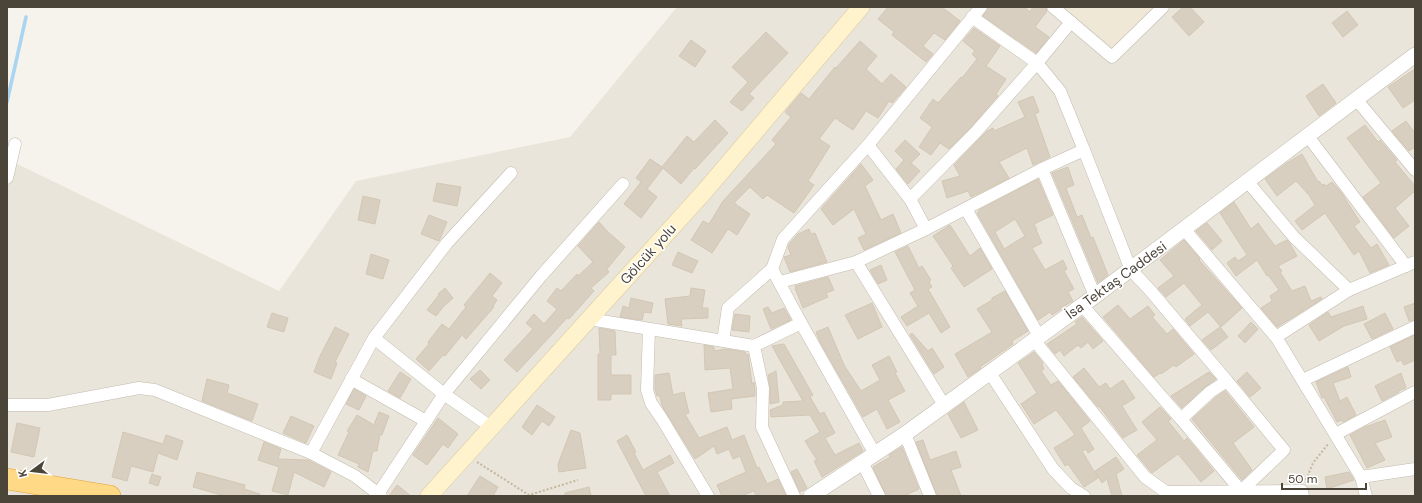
<svg xmlns="http://www.w3.org/2000/svg" width="1422" height="503" font-family="'DM Sans',sans-serif">
	<rect width="100%" height="100%" fill="#f6f3ec"/>
	<!-- residential -->
	<polygon fill="#eae5da" points="677,7 1415,7 1415,496 7,496 7,159 279,291 356,181 570,137"/>
	<!-- education -->
	<polygon fill="#efe8d6" points="1065,7 1154,7 1114,49"/>
	<g fill="none" stroke-linecap="round" stroke-linejoin="round">
		<!-- stream -->
		<polyline stroke="#a9d4f2" stroke-width="3.5" points="7,102 26,17"/>
	</g>
	<!-- building -->
	<g fill="#d8cfc1" stroke="#d3c7b4" fill-rule="evenodd">
		<polygon points="888,7 942,7 960,21 945,40 934,33 923,46 933,54 926,62 892,35 894,32 878,19"/>
		<polygon points="988,7 1024,7 1030,12 1033,7 1046,7 1047,11 1035,27 1049,37 1036,53 983,16"/>
		<polygon points="1183,7 1190,7 1204,22 1189,36 1172,17"/>
		<polygon points="1347,11 1358,25 1343,37 1332,23"/>
		<polygon points="974,28 1000,46 986,66 1006,79 996,94 998,96 970,128 949,149 940,143 931,155 919,147 932,127 920,118 933,99 938,103 961,77 962,78 977,59 972,54 975,51 963,41"/>
		<polygon points="766,32 788,53 749,94 754,98 742,111 730,102 748,82 732,67"/>
		<polygon points="691,40 706,51 695,67 679,56"/>
		<polygon points="860,41 877,56 866,69 882,84 891,74 906,87 900,94 892,103 889,101 878,118 866,111 853,130 835,118 819,139 830,146 808,181 814,185 794,213 767,195 763,199 750,187 734,203 750,214 737,235 728,229 712,253 691,240 703,221 709,224 723,201 776,144 772,140 791,117 785,112 801,93 809,99 835,67 836,68"/>
		<polygon points="1415,69 1415,100 1403,108 1388,87"/>
		<polygon points="1323,84 1336,103 1319,116 1306,96"/>
		<polygon points="1033,96 1039,112 1035,114 1050,157 1033,165 1027,148 999,162 1009,178 971,197 968,191 947,198 942,181 960,176 954,165 987,131 993,128 994,131 1025,117 1018,102"/>
		<polygon points="715,120 728,133 695,169 694,168 681,184 663,168 647,189 657,197 641,218 624,204 641,182 636,178 650,159 662,167 687,136 694,142"/>
		<polygon points="1406,121 1415,133 1415,147 1409,151 1392,131"/>
		<polygon points="1365,125 1378,142 1380,140 1397,160 1395,162 1415,186 1415,191 1395,208 1409,226 1394,238 1363,197 1381,183 1347,138"/>
		<polygon points="905,140 920,154 911,163 920,171 908,184 896,169 904,160 895,151"/>
		<polygon points="1302,154 1318,182 1319,181 1322,185 1324,184 1326,186 1332,182 1341,192 1360,222 1354,226 1371,248 1377,244 1389,265 1370,273 1359,251 1354,255 1325,213 1302,230 1295,221 1315,205 1309,195 1296,181 1277,196 1265,179 1287,163"/>
		<polygon points="861,164 873,180 865,186 881,220 893,214 901,233 864,250 858,238 866,234 854,209 833,225 821,209"/>
		<polygon points="1068,167 1074,185 1066,188 1077,217 1082,215 1091,238 1093,237 1108,275 1098,283 1052,173"/>
		<path d="M1038,179L1053,215L1034,224L1037,230H1036L1042,243L1032,248L1045,270L1063,260L1067,269L1064,271L1074,289L1068,292L1073,301L1060,308L1061,309L1052,315L1050,312L1038,320L977,213L979,211V210ZM1015,219L1025,236L1004,249L995,232Z"/>
		<polygon points="437,183 461,187 457,206 433,201"/>
		<polygon points="363,196 380,200 375,224 358,220"/>
		<polygon points="1234,202 1251,229 1258,223 1275,246 1287,240 1290,244 1297,256 1278,266 1282,271 1280,272 1292,291 1305,286 1311,301 1321,297 1322,299 1277,327 1261,308 1272,301 1270,296 1279,290 1268,275 1267,276 1257,260 1236,276 1227,263 1235,257 1238,261 1247,255 1220,213"/>
		<polygon points="429,215 447,222 439,241 421,234"/>
		<polygon points="599,222 607,231 625,247 607,269 609,272 591,288 594,291 569,319 567,318 517,372 504,360 533,329 526,323 534,314 544,324 557,309 547,301 557,288 561,291 577,274 578,276 593,262 578,246"/>
		<polygon points="1207,223 1222,241 1212,250 1196,231"/>
		<polygon points="950,225 970,256 980,248 992,269 964,287 951,268 953,266 933,236"/>
		<polygon points="809,229 811,234 815,233 827,262 790,272 784,257 791,255 788,247 790,243 798,234"/>
		<polygon points="1184,240 1200,259 1199,260 1242,308 1221,327 1208,312 1190,326 1185,319 1202,305 1184,283 1166,297 1158,288 1174,276 1160,260"/>
		<polygon points="908,246 919,268 922,266 931,280 929,282 932,287 928,289 950,327 941,333 929,313 907,326 901,317 918,306 910,293 915,290 895,252"/>
		<polygon points="678,252 698,261 692,273 672,265"/>
		<polygon points="371,254 389,260 383,279 366,274"/>
		<polygon points="881,265 887,280 878,284 870,270"/>
		<polygon points="490,273 502,283 492,296 497,300 493,306 494,307 466,339 462,335 445,356 443,355 429,371 416,359 429,344 428,342 442,324 449,329 466,307 464,305"/>
		<polygon points="828,277 834,290 826,293 828,297 803,308 795,288 796,288 795,286"/>
		<polygon points="445,288 453,298 444,306 436,316 427,310 439,295 438,294"/>
		<polygon points="691,288 705,290 702,308 708,308 708,318 681,319 682,326 668,324 665,299 690,296"/>
		<polygon points="1005,291 1028,331 1012,341 1013,344 980,367 981,368 968,377 955,354 992,332 977,309 992,300 992,298"/>
		<polygon points="631,298 653,303 651,313 644,312 642,320 620,317 623,306 629,308"/>
		<polygon points="872,303 882,327 858,339 845,315"/>
		<polygon points="1415,303 1415,320 1409,321 1404,307"/>
		<polygon points="1118,305 1130,319 1148,306 1155,315 1152,317 1167,334 1173,329 1194,354 1176,367 1174,365 1161,374 1160,373 1154,377 1103,317"/>
		<polygon points="1363,306 1367,319 1344,326 1319,341 1309,325 1328,312 1331,317"/>
		<polygon points="768,307 772,313 784,308 791,320 771,329 763,309"/>
		<polygon points="272,313 288,318 284,332 267,327"/>
		<polygon points="1385,313 1393,329 1372,339 1364,324"/>
		<polygon points="735,314 750,316 749,332 732,330"/>
		<polygon points="1082,317 1103,341 1093,349 1088,342 1081,348 1078,345 1064,356 1060,350 1055,354 1047,344 1077,324 1075,322"/>
		<polygon points="1251,322 1258,329 1245,343 1238,336"/>
		<polygon points="335,327 349,334 335,362 337,363 331,379 314,372 320,356"/>
		<polygon points="828,327 844,365 861,391 880,380 872,365 889,356 897,372 895,373 905,391 888,400 900,422 887,429 877,409 863,417 820,342 816,332"/>
		<polygon points="1220,327 1228,337 1211,350 1202,340"/>
		<polygon points="599,328 615,331 616,355 611,355 611,375 631,375 631,394 611,394 611,400 598,400 598,354 600,354"/>
		<polygon points="912,333 928,351 932,348 944,367 934,374 910,335"/>
		<polygon points="1415,335 1415,360 1404,365 1401,360 1397,362 1390,347"/>
		<polygon points="784,344 813,395 810,397 820,414 824,412 835,433 825,438 835,455 859,443 863,451 822,477 814,461 817,460 805,441 820,432 810,415 771,417 770,410 783,405 783,402 803,401 772,346"/>
		<polygon points="704,345 714,347 714,351 726,349 745,352 746,355 748,354 752,384 754,382 755,389 755,396 731,399 732,409 711,412 708,393 733,389 730,368 705,370"/>
		<polygon points="1034,352 1043,363 1042,365 1044,369 1041,371 1051,385 1058,381 1090,421 1081,428 1094,449 1088,453 1086,449 1082,451 1098,478 1084,487 1068,464 1065,466 1054,448 1075,435 1064,420 1056,410 1034,424 1021,404 1037,393 1018,363"/>
		<polygon points="1348,367 1351,377 1333,383 1340,401 1347,397 1356,415 1343,422 1342,420 1337,422 1324,397 1322,398 1316,382"/>
		<polygon points="1084,368 1099,387 1106,383 1110,389 1123,380 1135,398 1122,406 1137,430 1123,438 1099,406 1098,407 1073,377"/>
		<polygon points="480,370 490,380 481,389 470,379"/>
		<polygon points="776,371 779,402 770,404 770,388 768,375"/>
		<polygon points="400,372 411,379 400,398 388,391"/>
		<polygon points="1209,372 1216,379 1205,387 1182,408 1171,396"/>
		<polygon points="1247,372 1261,388 1250,397 1237,381"/>
		<polygon points="669,373 673,395 684,392 689,413 685,414 699,438 727,427 732,440 744,435 757,468 759,467 767,484 778,479 786,496 756,496 754,491 741,496 722,496 717,485 746,472 740,456 733,459 729,449 717,454 714,446 695,459 662,406 660,396 657,396 655,389 655,375"/>
		<polygon points="1401,373 1406,388 1398,391 1399,392 1382,401 1375,386"/>
		<polygon points="207,379 229,385 227,393 258,404 252,421 202,401"/>
		<polygon points="354,389 366,396 359,410 346,404"/>
		<polygon points="1225,391 1254,427 1233,443 1252,470 1242,480 1192,419 1215,398"/>
		<polygon points="964,402 978,430 961,438 948,414"/>
		<polygon points="537,405 555,417 549,426 542,421 532,435 522,427"/>
		<polygon points="1160,407 1171,419 1168,421 1184,441 1187,438 1214,471 1201,482 1178,454 1152,473 1137,455 1157,440 1142,422"/>
		<polygon points="379,412 389,416 382,435 380,434 377,451 373,451 368,472 358,467 359,464 338,455 349,432 347,431 357,415 374,425"/>
		<polygon points="291,416 314,426 306,443 283,433"/>
		<polygon points="438,418 458,434 448,448 443,444 427,465 413,455"/>
		<polygon points="1385,420 1392,437 1375,443 1385,460 1367,468 1350,435 1365,427"/>
		<polygon points="17,423 40,428 34,457 11,452"/>
		<polygon points="571,430 580,433 586,468 559,472 558,464"/>
		<polygon points="123,432 163,444 166,435 183,441 177,460 158,453 153,472 131,466 127,481 112,477"/>
		<polygon points="627,435 636,452 634,453 643,470 670,455 674,463 657,472 670,496 646,496 617,441"/>
		<polygon points="923,440 930,460 956,451 961,467 951,470 961,496 937,496 916,442"/>
		<polygon points="264,442 281,449 278,459 308,460 331,472 324,487 294,472 288,495 272,491 279,467 258,460"/>
		<polygon points="902,447 919,489 904,496 886,496 873,467 890,457 889,455"/>
		<polygon points="1116,457 1124,469 1116,474 1122,496 1112,496 1107,479 1102,483 1095,471"/>
		<polygon points="797,469 807,488 800,492 791,472"/>
		<polygon points="197,472 245,485 244,489 260,494 260,496 225,496 193,487"/>
		<polygon points="1349,472 1354,480 1327,489 1325,477"/>
		<polygon points="152,474 161,477 158,486 149,483"/>
		<polygon points="480,476 498,487 493,496 467,496"/>
		<polygon points="397,485 411,496 389,496"/>
		<polygon points="589,487 591,496 565,496 565,493"/>
	</g>
	<g fill="none" stroke-linecap="round" stroke-linejoin="round">
		<defs>
			<g id="minor">
				<polyline points="1053,7 1112,57 1163,7"/>
				<polyline points="972,17 1037,63 1071,22"/>
				<polyline points="1356,99 1415,170"/>
				<polyline points="1307,135 1406,266"/>
				<polyline points="868,145 981,7"/>
				<polyline points="1042,169 1084,150 1131,270 1149,289 1227,381 1210,392 1181,419 1241,491 1284,450 1227,381"/>
				<polyline points="7,178 15,144"/>
				<polyline points="1247,181 1294,237 1349,290 1415,262"/>
				<polyline points="910,199 975,133 1037,63 1060,91 1084,150"/>
				<polyline points="966,209 1039,336"/>
				<polyline points="926,229 1042,169 1095,296"/>
				<polyline points="1184,229 1276,337 1361,477"/>
				<polyline points="856,262 944,405"/>
				<polyline points="772,269 783,239 868,145 910,199 926,229 856,262 780,282"/>
				<polyline points="1082,305 1181,419"/>
				<polyline points="589,319 754,346"/>
				<polyline points="649,329 647,390 651,403 662,419 708,496"/>
				<polyline points="1276,337 1349,290"/>
				<polyline points="374,338 444,394 491,427"/>
				<polyline points="1034,340 1145,477 1166,492 1302,491 1303,496"/>
				<polyline points="723,341 728,308 772,269 801,323"/>
				<polyline points="990,373 1053,469 1071,488 1084,496"/>
				<polyline points="351,379 426,421"/>
				<polyline points="1303,380 1415,327"/>
				<polyline points="7,405 48,405 139,388 155,390 311,453 355,476 381,496"/>
				<polyline points="905,434 930,496"/>
				<polyline points="1336,434 1415,392"/>
				<polyline points="311,453 374,338 447,243 511,173"/>
				<polyline points="862,462 879,496"/>
				<polyline points="378,494 444,394 541,276 623,184"/>
				<polyline points="794,496 762,427 763,388 754,346 801,323 875,454"/>
				<polyline points="1366,496 1361,477 1415,469"/>
			</g>
			<polyline id="tertiary" points="811,496 905,434 1095,296 1415,55"/>
			<polyline id="secondary" points="429,496 704,192 861,7"/>
			<polyline id="trunk" points="7,479 110,496"/>
		</defs>
		<!-- minor casing -->
		<use href="#minor" stroke="#c2bbae" stroke-width="13"/>
		<!-- tertiary casing -->
		<use href="#tertiary" stroke="#c2bbae" stroke-width="16"/>
		<!-- secondary casing -->
		<use href="#secondary" stroke="#d6c79b" stroke-width="18"/>
		<!-- trunk casing -->
		<use href="#trunk" stroke="#e0a43c" stroke-width="22"/>
		<!-- path -->
		<g stroke="#c4b79f" stroke-width="2" stroke-dasharray="2 2" stroke-linecap="butt">
			<polyline points="477,462 529,495 578,480"/>
			<polyline points="1306,480 1313,463 1329,443"/>
		</g>
		<!-- minor -->
		<use href="#minor" stroke="#fff" stroke-width="12"/>
		<!-- tertiary -->
		<use href="#tertiary" stroke="#fff" stroke-width="15"/>
		<!-- secondary -->
		<use href="#secondary" stroke="#fff3cd" stroke-width="17"/>
		<!-- trunk -->
		<use href="#trunk" stroke="#ffd985" stroke-width="21"/>
	</g>
	<g text-anchor="middle" dominant-baseline="central" stroke-width="3" stroke-linejoin="round" paint-order="stroke">
		<!-- street labels -->
		<g font-size="14" fill="#4b4439" stroke="#fff">
			<text transform="translate(648 254) rotate(-48)">Gölcük yolu</text>
			<text transform="translate(1116 280) rotate(-36)">İsa Tektaş Caddesi</text>
		</g>
	</g>
	<!-- border -->
	<rect width="1422" height="503" fill="none" stroke="#4b4439" stroke-width="16"/>
	<!-- north arrow -->
	<g transform="translate(32 471) rotate(255)" stroke="#ffffff" stroke-width="3" paint-order="stroke">
	<path d="M0-3L7 15L0 10L-7 15Z" fill="#4b4439"/>
	<text y="-6" font-size="11" font-weight="bold" text-anchor="middle" fill="#4b4439">K</text>
	</g>
	<!-- scale -->
	<path d="M1282 483v6h84v-6" fill="none" stroke="#4b4439" stroke-width="2"/>
	<text x="1288" y="483" font-size="12" fill="#4b4439" stroke="#ffffff" stroke-width="3" paint-order="stroke">50 m</text>
</svg>
